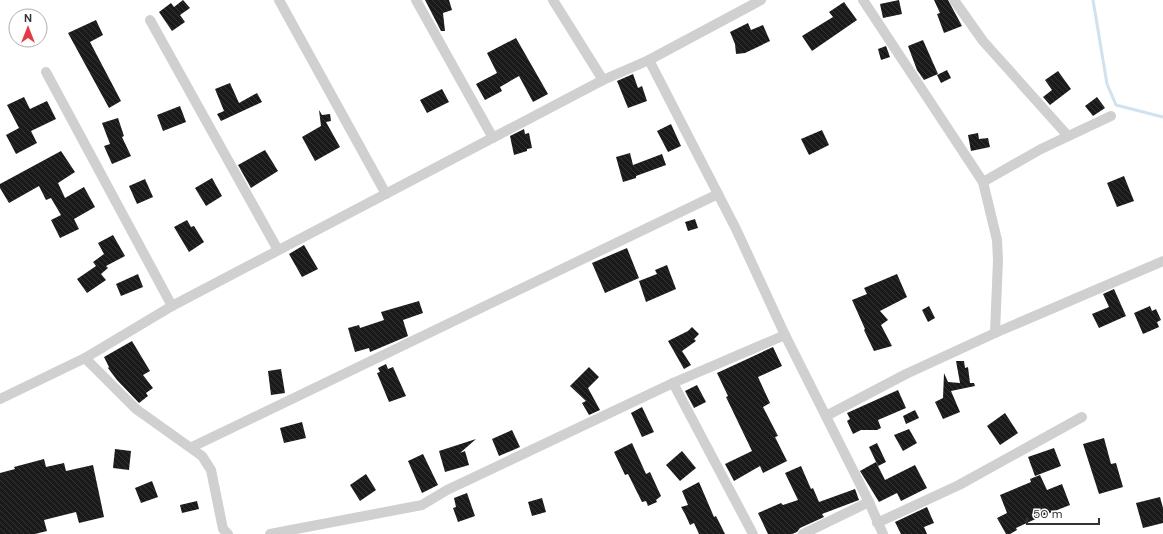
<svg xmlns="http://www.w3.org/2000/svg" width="1163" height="534" font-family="'DM Sans',sans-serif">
	<defs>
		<pattern id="building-back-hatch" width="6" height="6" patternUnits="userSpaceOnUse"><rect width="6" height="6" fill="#1a1a1a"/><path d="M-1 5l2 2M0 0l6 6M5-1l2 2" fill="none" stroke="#333"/></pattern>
	</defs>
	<rect width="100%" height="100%" fill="#fff"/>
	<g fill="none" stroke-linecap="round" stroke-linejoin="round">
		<!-- stream -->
		<polyline stroke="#cfe2ee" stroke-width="3" points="1093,0 1107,84 1116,105 1163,117"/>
	</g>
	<!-- building -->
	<g fill="url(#building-back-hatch)">
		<polygon points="183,0 190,8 180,15 185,22 172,31 159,12 171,3 174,7"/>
		<polygon points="425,0 449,0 452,10 443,13 445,31 441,31"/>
		<polygon points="899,0 902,14 883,18 880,4"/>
		<polygon points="934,0 948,0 962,26 944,33 937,14 940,13"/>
		<polygon points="844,2 857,20 812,51 802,36 833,17 829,12"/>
		<polygon points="96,20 103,35 90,42 121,101 109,108 68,33"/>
		<polygon points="748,23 751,30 763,25 770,41 745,53 736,54 735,44 730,32"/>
		<polygon points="516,38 548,94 533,102 519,76 500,87 502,91 485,100 476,84 497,73 487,53"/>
		<polygon points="923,40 938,74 924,80 917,70 908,46"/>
		<polygon points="886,46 890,57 881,60 878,49"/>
		<polygon points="947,70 951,78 941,83 937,75"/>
		<polygon points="1058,71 1071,89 1050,105 1043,97 1052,90 1045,80"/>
		<polygon points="633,74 638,88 642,86 647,101 628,108 617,81"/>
		<polygon points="230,83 239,103 257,93 262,102 221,121 217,114 224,111 215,89"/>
		<polygon points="442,89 449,102 427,113 420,100"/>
		<polygon points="24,97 30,109 47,101 56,119 31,131 37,143 16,154 6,135 19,128 7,105"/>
		<polygon points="1097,97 1105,108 1093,116 1085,106"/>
		<polygon points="180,106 186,122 163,131 157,115"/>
		<polygon points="319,110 322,115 330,114 331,121 326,122 340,147 315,161 302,137 321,126"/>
		<polygon points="118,118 124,136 122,137 131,156 112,164 104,146 110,144 102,123"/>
		<polygon points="671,124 681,146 668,152 657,131"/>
		<polygon points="524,129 525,134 529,133 532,148 527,149 527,151 514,155 510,136"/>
		<polygon points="822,130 829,145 809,155 801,139"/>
		<polygon points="978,133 979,139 988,138 990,147 971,151 968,135"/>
		<polygon points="265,150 278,171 251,188 238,165"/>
		<polygon points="61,151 75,172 58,183 65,198 84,187 95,207 74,219 79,229 60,238 51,220 61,215 51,198 46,200 39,186 9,203 0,188 0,184"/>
		<polygon points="630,153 633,165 662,154 666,165 636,176 636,178 623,182 616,157"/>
		<polygon points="1124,176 1134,201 1117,207 1107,183"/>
		<polygon points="212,178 222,196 206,206 195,188"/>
		<polygon points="145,179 153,197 137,204 129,186"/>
		<polygon points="695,219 698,228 688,231 685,222"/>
		<polygon points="187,220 191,227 194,226 204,242 189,252 174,227"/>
		<polygon points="113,235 125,256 106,266 108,268 101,274 106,280 87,293 77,279 96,266 93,262 104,254 98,243"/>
		<polygon points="304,245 318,269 302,277 289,254"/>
		<polygon points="627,248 639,278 605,293 592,263"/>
		<polygon points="667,265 676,289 646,302 639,281 657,274 655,270"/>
		<polygon points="138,274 143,287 121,296 116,284"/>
		<polygon points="897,274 907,297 880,311 888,320 881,325 892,346 874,351 864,330 865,329 852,300 867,294 864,288"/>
		<polygon points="1114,289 1126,316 1099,328 1092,314 1109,307 1103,294"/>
		<polygon points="419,301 423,313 403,320 408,336 370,352 369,348 355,352 348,328 359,325 360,328 384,320 381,312"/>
		<polygon points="929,306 935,318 928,322 922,310"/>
		<polygon points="1150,306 1152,311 1156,309 1161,320 1157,322 1159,327 1143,334 1134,313"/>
		<polygon points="692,327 699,334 694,339 696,341 682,351 691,365 684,369 668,341 688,331"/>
		<polygon points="132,341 150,371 143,375 153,388 146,393 148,396 139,403 117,380 108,368 109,367 104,357"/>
		<polygon points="773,347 782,366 758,377 770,403 763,407 778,436 775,437 787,461 763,473 760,466 734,481 725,464 752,451 726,397 728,396 717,373"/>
		<polygon points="956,361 964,361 965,368 968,367 970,383 974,383 975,386 951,391 960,412 943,419 935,402 943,398 944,373 948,382 960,383"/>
		<polygon points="386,364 388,369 393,367 406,396 389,402 377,373 380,372 378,368"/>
		<polygon points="589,367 599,377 588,388 600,410 589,415 582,403 586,401 570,386"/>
		<polygon points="281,369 285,393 271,395 268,371"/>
		<polygon points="697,385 706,402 694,408 685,391"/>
		<polygon points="898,390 906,408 878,420 881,428 877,430 861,430 853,434 847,421 850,419 847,413"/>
		<polygon points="642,407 654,432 642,437 631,413"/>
		<polygon points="915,410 919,418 906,424 903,416"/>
		<polygon points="1005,413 1018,433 1000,445 987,426"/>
		<polygon points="302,422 306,438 284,443 280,428"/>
		<polygon points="909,429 917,443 903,451 894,435"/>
		<polygon points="512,430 520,447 499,456 492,439"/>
		<polygon points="1104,438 1111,464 1116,463 1123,487 1099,494 1083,444"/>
		<polygon points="476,439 460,453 465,451 469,465 445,472 439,451"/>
		<polygon points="632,443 646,474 650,472 661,496 656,500 657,502 648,506 646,501 642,502 628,474 625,475 614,452"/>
		<polygon points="877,443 886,462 878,466 869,447"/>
		<polygon points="1054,448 1061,466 1035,476 1028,457"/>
		<polygon points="115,449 131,451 129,470 113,468"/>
		<polygon points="682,451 696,468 680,481 666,465"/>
		<polygon points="423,454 438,485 422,493 408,461"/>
		<polygon points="44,459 46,467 64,463 66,471 93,465 104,517 79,523 76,512 44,520 47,531 35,534 0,534 0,473 15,469 14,467"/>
		<polygon points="876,462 885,480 915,465 927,488 901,501 897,493 879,502 860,471"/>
		<polygon points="801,466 811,489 813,488 819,502 855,489 859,500 822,514 824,517 800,528 797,532 792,534 768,534 758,513 781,503 783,505 798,500 785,473"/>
		<polygon points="366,474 376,490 360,501 350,485"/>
		<polygon points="1040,475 1047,490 1062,484 1070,505 1042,516 1016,528 1017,530 1010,534 1006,534 997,518 1007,513 1000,495 1031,482 1030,479"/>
		<polygon points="152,481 158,497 141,503 135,488"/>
		<polygon points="699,482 714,517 716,516 725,534 699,534 694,523 690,525 685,514 681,507 688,505 682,491"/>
		<polygon points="467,493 475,516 458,522 453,508 456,507 454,498"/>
		<polygon points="1160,497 1163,508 1163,523 1143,528 1136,503"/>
		<polygon points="542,498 546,512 532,516 528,502"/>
		<polygon points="197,501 199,509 182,513 180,505"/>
		<polygon points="927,507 934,523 924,527 927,534 901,534 895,522"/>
	</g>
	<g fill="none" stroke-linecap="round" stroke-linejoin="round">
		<!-- minor -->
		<g stroke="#d0d0d0" stroke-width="10">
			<polyline points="279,0 386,194"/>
			<polyline points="416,0 493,138"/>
			<polyline points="553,0 603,80"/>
			<polyline points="954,0 983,41 1068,136"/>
			<polyline points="150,20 278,250"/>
			<polyline points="649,60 736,229 785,335 869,502 883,534"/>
			<polyline points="46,72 172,306"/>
			<polyline points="983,182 1041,149 1111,116"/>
			<polyline points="995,333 1163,261"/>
			<polyline points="85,358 136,409 202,456 211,470 223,529 228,534"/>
			<polyline points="0,399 85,358 172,306 603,80 649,60 761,0"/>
			<polyline points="826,416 906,374 995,333 998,260 997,240 983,182 863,0"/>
			<polyline points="192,447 718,194"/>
			<polyline points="877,523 959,485 1082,417"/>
			<polyline points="270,534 422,505 447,490 673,383"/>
			<polyline points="753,534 673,383 785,335"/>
			<polyline points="803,534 869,502"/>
		</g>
	</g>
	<!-- north arrow -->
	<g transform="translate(28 28)"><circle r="19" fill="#ffffff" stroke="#adadad"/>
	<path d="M0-3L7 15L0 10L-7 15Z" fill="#e63946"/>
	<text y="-6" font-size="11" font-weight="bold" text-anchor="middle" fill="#333333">N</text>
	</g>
	<!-- scale -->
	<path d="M1027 518v6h72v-6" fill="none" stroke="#333333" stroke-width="2"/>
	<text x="1033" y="518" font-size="12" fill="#333333" stroke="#ffffff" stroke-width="3" paint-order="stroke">50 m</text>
</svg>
